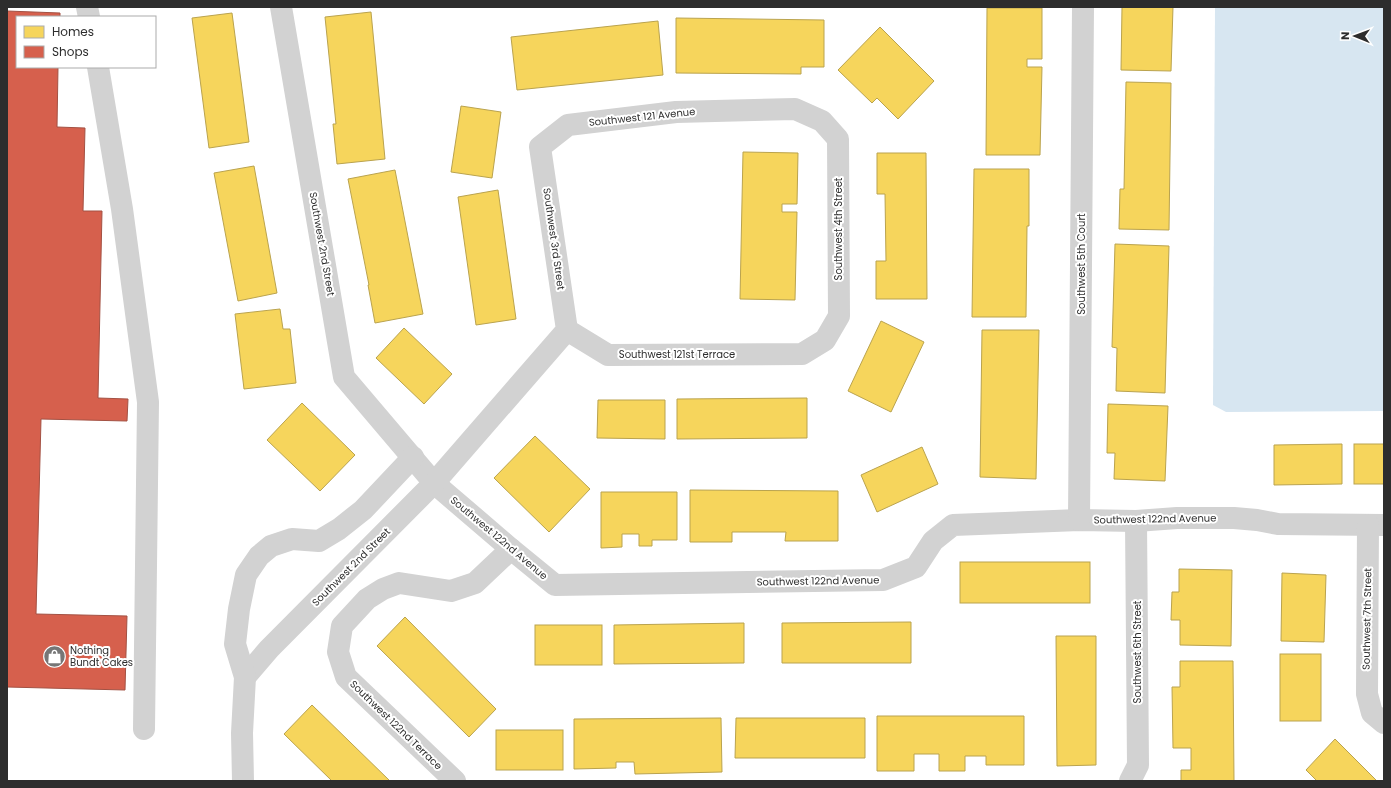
<svg xmlns="http://www.w3.org/2000/svg" width="1391" height="788" font-family="Poppins,sans-serif">
	<rect width="100%" height="100%" fill="#fff"/>
	<!-- water -->
	<polygon fill="#d7e6f1" points="1215,7 1384,7 1384,411 1226,412 1213,405"/>
	<!-- homes -->
	<g fill="#f6d55c" stroke="#baa34e">
		<polygon points="1122,7 1173,7 1171,71 1121,70"/>
		<polygon points="987,8 1042,8 1042,59 1027,59 1027,67 1042,67 1040,155 986,155"/>
		<polygon points="371,12 385,159 337,164 333,124 336,124 325,17"/>
		<polygon points="232,13 249,142 209,148 192,18"/>
		<polygon points="676,18 824,20 824,67 801,67 801,74 676,73"/>
		<polygon points="658,21 663,75 517,90 511,37"/>
		<polygon points="880,27 934,81 898,119 877,98 872,103 838,70"/>
		<polygon points="1126,82 1171,83 1169,230 1119,229 1120,189 1124,189"/>
		<polygon points="461,106 501,112 492,178 451,172"/>
		<polygon points="743,152 798,153 797,204 782,204 782,212 797,212 795,300 740,299"/>
		<polygon points="877,153 926,153 927,299 876,299 876,261 886,261 885,194 877,194"/>
		<polygon points="254,166 277,293 238,301 214,173"/>
		<polygon points="974,169 1029,169 1029,226 1027,226 1026,317 972,317"/>
		<polygon points="395,170 423,314 375,323 368,285 369,285 348,179"/>
		<polygon points="498,190 516,319 476,325 458,197"/>
		<polygon points="1115,244 1169,246 1165,393 1116,391 1117,348 1112,347"/>
		<polygon points="280,309 283,329 290,329 296,383 244,389 235,314"/>
		<polygon points="881,321 924,342 891,412 848,391"/>
		<polygon points="404,328 452,374 424,404 376,358"/>
		<polygon points="982,330 1039,330 1036,479 980,477"/>
		<polygon points="807,398 807,438 677,439 677,399"/>
		<polygon points="598,400 665,400 665,439 597,438"/>
		<polygon points="302,403 355,455 320,491 267,440"/>
		<polygon points="1108,404 1168,406 1165,481 1114,479 1115,453 1107,453"/>
		<polygon points="535,436 590,489 549,532 494,478"/>
		<polygon points="1342,444 1342,484 1274,485 1274,445"/>
		<rect x="1354" y="444" width="30" height="40"/>
		<polygon points="922,447 938,484 877,512 861,475"/>
		<polygon points="690,490 838,491 838,541 785,541 786,532 732,532 732,542 690,542"/>
		<polygon points="601,492 677,492 677,540 652,540 652,546 639,546 639,534 622,534 622,547 601,548"/>
		<rect x="960" y="562" width="130" height="41"/>
		<polygon points="1179,569 1232,570 1231,646 1180,645 1180,620 1171,620 1172,592 1179,592"/>
		<polygon points="1282,573 1326,575 1324,642 1281,641"/>
		<polygon points="405,617 496,709 469,737 377,646"/>
		<polygon points="911,622 911,663 782,663 782,623"/>
		<polygon points="744,623 744,663 614,664 614,625"/>
		<rect x="535" y="625" width="67" height="40"/>
		<polygon points="1056,636 1096,636 1096,765 1057,766"/>
		<rect x="1280" y="654" width="41" height="67"/>
		<polygon points="1180,661 1233,661 1234,781 1181,781 1181,770 1191,770 1191,748 1173,748 1172,687 1180,687"/>
		<polygon points="312,705 390,781 332,781 284,734"/>
		<polygon points="877,716 1024,716 1024,765 986,765 986,756 965,756 965,771 939,771 939,754 914,754 914,771 877,771"/>
		<polygon points="721,718 722,772 635,774 634,762 616,762 616,768 574,769 574,719"/>
		<polygon points="736,718 865,718 865,758 735,758"/>
		<rect x="496" y="730" width="67" height="40"/>
		<polygon points="1335,739 1377,781 1317,781 1306,770"/>
	</g>
	<!-- shops -->
	<polygon fill="#d6604d" stroke="#a35143" points="7,11 60,13 60,17 17,17 17,67 58,67 57,127 85,128 83,211 102,211 98,398 128,399 127,421 41,419 36,614 127,616 125,690 7,687"/>
	<g fill="none" stroke-linecap="round" stroke-linejoin="round">
		<!-- minor -->
		<g stroke="#d2d2d2" stroke-width="22">
			<polyline points="87,7 89,17"/>
			<polyline points="281,7 344,377 434,483 511,549 555,585 883,580 916,567 933,541 953,525 1079,520 1136,521 1177,518 1234,518 1257,520 1278,524 1384,525"/>
			<polyline points="98,67 122,209 148,402 144,729"/>
			<polyline points="1079,520 1083,7"/>
			<polyline points="1368,525 1367,694 1372,713 1384,723"/>
			<polyline points="245,677 269,649 434,483 567,330 608,355 802,354 825,340 839,316 838,139 822,121 795,109 676,112 568,125 540,147 567,330"/>
			<polyline points="243,781 242,733 245,677 235,644 239,609 246,575 259,556 271,546 292,539 319,541 339,529 363,510 413,457"/>
			<polyline points="455,781 346,677 338,652 342,626 367,599 383,589 399,583 451,591 475,583 511,549"/>
			<polyline points="1130,781 1138,765 1136,521"/>
		</g>
	</g>
	<!-- icons -->
	<defs>
		<symbol id="shop-disc" viewBox="-11 -11 22 22"><circle r="9.5" fill="#767676" stroke="#fff"/><path d="M-5-2.5h2.3a2.7 3.5 0 0 1 5.4 0H5L5.5 6h-11ZM-1.5-2.5h3a1.5 2.3 0 0 0-3 0Z" fill="#fff"/></symbol>
	</defs>
	<g fill-rule="evenodd">
		<use href="#shop-disc" x="42" y="644" width="25" height="25"/>
	</g>
	<g text-anchor="middle" dominant-baseline="central" stroke-width="4" stroke-linejoin="round" paint-order="stroke">
		<!-- street labels -->
		<g font-size="10" fill="#2d2d2d" stroke="#fff">
			<text transform="translate(642 117) rotate(-6)">Southwest 121 Avenue</text>
			<text transform="translate(838 229) rotate(-90)">Southwest 4th Street</text>
			<text transform="translate(554 239) rotate(82)">Southwest 3rd Street</text>
			<text transform="translate(322 244) rotate(80)">Southwest 2nd Street</text>
			<text transform="translate(1081 264) rotate(-90)">Southwest 5th Court</text>
			<text x="677" y="354">Southwest 121st Terrace</text>
			<text transform="translate(1155 519) rotate(-1)">Southwest 122nd Avenue</text>
			<text transform="translate(499 538) rotate(40)">Southwest 122nd Avenue</text>
			<text transform="translate(351 567) rotate(-45)">Southwest 2nd Street</text>
			<text transform="translate(818 581) rotate(-1)">Southwest 122nd Avenue</text>
			<text transform="translate(1367 619) rotate(-89)">Southwest 7th Street</text>
			<text transform="translate(1137 652) rotate(-90)">Southwest 6th Street</text>
			<text transform="translate(396 725) rotate(44)">Southwest 122nd Terrace</text>
		</g>
		<!-- poi labels -->
		<g font-size="10" fill="#2d2d2d" stroke="#fff" text-anchor="start">
			<text x="70" y="650">Nothing<tspan x="70" dy="12">Bundt Cakes</tspan></text>
		</g>
	</g>
	<!-- border -->
	<rect width="1391" height="788" fill="none" stroke="#2d2d2d" stroke-width="16"/>
	<!-- legend -->
	<rect x="16" y="16" width="140" height="52" fill="#ffffff" stroke="#ababab"/>
	<rect x="24" y="26" width="20" height="12" fill="#f6d55c" stroke="#ababab"/>
	<text x="52" y="36" font-size="12" fill="#2d2d2d">Homes</text>
	<rect x="24" y="46" width="20" height="12" fill="#d6604d" stroke="#ababab"/>
	<text x="52" y="56" font-size="12" fill="#2d2d2d">Shops</text>
	<!-- north arrow -->
	<g transform="translate(1355 36) rotate(271)" stroke="#ffffff" stroke-width="3" paint-order="stroke">
	<path d="M0-3L7 15L0 10L-7 15Z" fill="#2d2d2d"/>
	<text y="-6" font-size="11" font-weight="bold" text-anchor="middle" fill="#2d2d2d">N</text>
	</g>
</svg>
